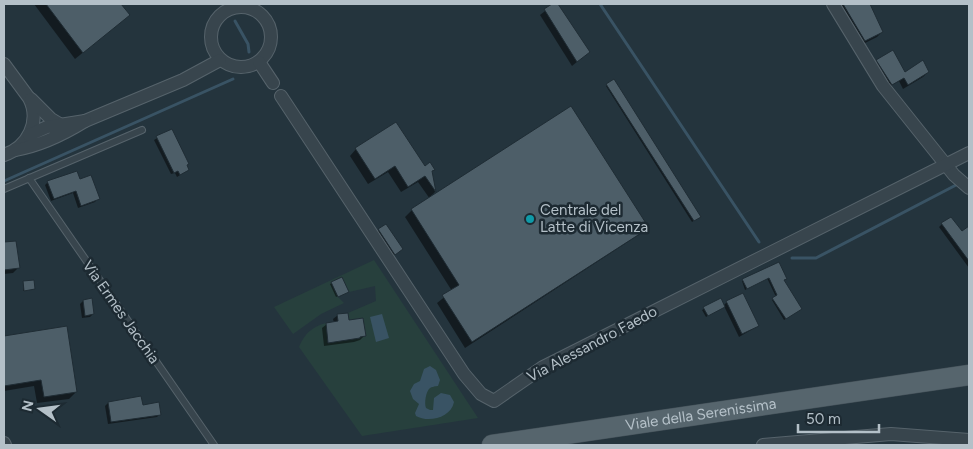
<svg xmlns="http://www.w3.org/2000/svg" width="973" height="449" font-family="Figtree,sans-serif">
	<rect width="100%" height="100%" fill="#24343d"/>
	<!-- green -->
	<path fill="#27403d" d="M374,260L478,418L362,436L299,347C305,333 312,327 326,323L328,343L359,338L360,337L366,336L363,318L349,320L348,313L376,301L375,286L349,292L338,297L344,303L321,314L293,334L274,307Z"/>
	<!-- water -->
	<g fill="#395364">
		<polygon points="382,314 389,338 376,342 370,317"/>
		<path d="M430,366L436,370L440,380L438,386C436,386 431,387 430,388C426,391 424,403 426,408L430,410H433L434,398L441,393L450,395L454,402C451,418 428,423 416,416L415,413L419,404L413,399L410,391L414,384L420,381L424,369Z"/>
	</g>
	<!-- shadow -->
	<g fill="#0007">
		<polygon points="34,4 120,4 129,15 75,59"/>
		<polygon points="554,4 557,4 589,52 572,66 540,15"/>
		<polygon points="837,4 868,4 882,32 877,37 861,45"/>
		<polygon points="877,61 904,73 928,72 923,77 903,89 899,81 887,88 873,65"/>
		<polygon points="607,85 698,218 692,222 606,86"/>
		<polygon points="171,130 188,170 177,177 175,173 171,174 154,140"/>
		<polygon points="356,149 425,168 431,172 435,192 429,198 647,228 640,234 465,348 437,303 452,291 405,217 412,210 430,199 418,182 401,192 388,172 368,184 350,156"/>
		<polygon points="80,181 98,198 95,202 78,208 73,193 51,201 45,185 48,182"/>
		<polygon points="942,224 962,233 969,228 969,268 939,227"/>
		<polygon points="379,230 398,252 391,257 376,233"/>
		<polygon points="14,242 18,268 13,273 4,274 4,243"/>
		<polygon points="778,264 783,280 800,310 784,320 772,300 776,297 767,278 745,290 742,281"/>
		<polygon points="23,282 33,289 23,291"/>
		<polygon points="332,283 347,292 336,297 330,284"/>
		<polygon points="720,300 723,306 727,302 758,326 739,337 724,306 706,317 702,310"/>
		<polygon points="83,301 93,314 90,317 82,318 80,304"/>
		<polygon points="338,315 348,321 365,335 360,340 354,342 324,346 322,328 327,324 334,323 333,319"/>
		<polygon points="66,327 76,392 69,399 37,403 34,386 4,391 4,337"/>
		<polygon points="108,403 141,406 160,414 157,417 108,424 105,406"/>
	</g>
	<g fill="none" stroke-linecap="round" stroke-linejoin="round">
		<!-- stream -->
		<g stroke="#395364" stroke-width="3">
			<polyline points="600,4 759,242"/>
			<polyline points="235,21 248,44 249,52"/>
			<polyline points="4,181 233,79"/>
			<polyline points="792,258 816,258 958,184"/>
		</g>
	</g>
	<!-- building -->
	<g fill="#4d5e68" stroke="#1f2c34">
		<polygon points="46,4 121,4 130,15 83,53"/>
		<polygon points="552,4 558,4 590,52 577,62 544,9"/>
		<polygon points="843,4 870,4 883,32 865,41"/>
		<polygon points="893,50 905,72 923,60 929,72 908,85 904,78 892,85 876,60"/>
		<polygon points="614,79 701,217 694,221 606,84"/>
		<polygon points="571,106 649,228 472,342 442,295 459,285 411,209"/>
		<polygon points="396,122 425,166 430,162 435,170 432,171 436,192 425,176 408,187 395,166 375,179 355,148"/>
		<polygon points="172,129 189,164 187,165 189,170 180,175 178,171 174,173 156,136"/>
		<polygon points="77,171 80,179 91,175 100,199 81,206 76,191 54,199 47,181"/>
		<polygon points="951,217 962,231 969,226 969,261 941,223"/>
		<polygon points="386,224 403,249 395,255 378,229"/>
		<polygon points="16,241 20,268 4,270 4,242"/>
		<polygon points="779,262 787,279 784,280 802,309 786,319 772,298 777,295 769,278 747,289 742,279"/>
		<polygon points="342,277 349,292 338,297 331,282"/>
		<polygon points="34,280 35,289 24,291 23,281"/>
		<polygon points="743,293 759,326 742,334 726,301"/>
		<polygon points="92,298 94,314 85,316 83,300"/>
		<polygon points="721,298 725,307 708,316 703,307"/>
		<polygon points="348,313 349,320 363,318 366,336 360,337 360,338 328,343 326,323 338,321 337,314"/>
		<polygon points="67,326 77,392 44,397 41,380 4,386 4,336"/>
		<polygon points="141,396 143,405 159,402 161,415 111,422 108,402"/>
	</g>
	<g fill="none" stroke-linecap="round" stroke-linejoin="round">
		<defs>
			<g id="lane">
				<polyline points="29,178 214,445"/>
				<polyline points="4,189 142,130"/>
			</g>
			<g id="street">
				<polyline points="833,4 883,86 954,175 969,188"/>
				<circle cx="241" cy="37" r="30"/>
				<polyline points="259,62 273,83"/>
				<path d="M4,64L29,98C41,121 28,147 4,155"/>
				<polyline points="281,96 464,374 481,394 494,401 543,367 969,153"/>
				<polyline points="31,99 51,119 61,125"/>
				<polyline points="85,121 183,80 220,60"/>
				<path d="M15,150C39,146 64,134 85,121L47,127L29,135"/>
				<polyline points="4,443 5,445"/>
				<polyline points="763,445 891,434 969,440"/>
			</g>
			<g id="primary">
				<path id="s1" d="M492,445L969,375"/>
			</g>
		</defs>
		<!-- lane casing -->
		<use href="#lane" stroke="#56636b" stroke-width="8"/>
		<!-- street casing -->
		<use href="#street" stroke="#56636b" stroke-width="14"/>
		<!-- primary casing -->
		<use href="#primary" stroke="#445159" stroke-width="21"/>
		<!-- lane -->
		<use href="#lane" stroke="#38454d" stroke-width="6"/>
		<!-- street -->
		<use href="#street" stroke="#38454d" stroke-width="12"/>
		<!-- primary -->
		<use href="#primary" stroke="#56656d" stroke-width="20"/>
	</g>
	<!-- markers -->
	<circle fill="#0f9aa8" stroke="#1d2a32" stroke-width="2" cx="530" cy="219" r="5"/>
	<g text-anchor="middle" dominant-baseline="central" stroke-width="5" stroke-linejoin="round" paint-order="stroke">
		<!-- poi labels -->
		<g font-size="15" fill="#b4c0c8" stroke="#1d2a32" text-anchor="start">
			<text x="540" y="210">Centrale del<tspan x="540" dy="17">Latte di Vicenza</tspan></text>
		</g>
		<!-- street labels -->
		<g font-size="15" fill="#b4c0c8" stroke="#1d2a32">
			<text transform="translate(121 312) rotate(55)">Via Ermes Jacchia</text>
			<text transform="translate(592 344) rotate(-28)">Via Alessandro Faedo</text>
			<text stroke="none"><textPath href="#s1" startOffset="211">Viale della Serenissima</textPath></text>
		</g>
	</g>
	<!-- border -->
	<rect width="973" height="449" fill="none" stroke="#b4c0c8" stroke-width="10"/>
	<!-- north arrow -->
	<g transform="translate(40 409) rotate(284)" stroke="#1d2a32" stroke-width="4" paint-order="stroke">
	<path d="M0-4L9 19L0 12L-9 19Z" fill="#b4c0c8"/>
	<text y="-8" font-size="14" font-weight="bold" text-anchor="middle" fill="#b4c0c8">N</text>
	</g>
	<!-- scale -->
	<path d="M798 424v8h81v-8" fill="none" stroke="#b4c0c8" stroke-width="2.5"/>
	<text x="806" y="424" font-size="15" fill="#b4c0c8" stroke="#1d2a32" stroke-width="4" paint-order="stroke">50 m</text>
</svg>
